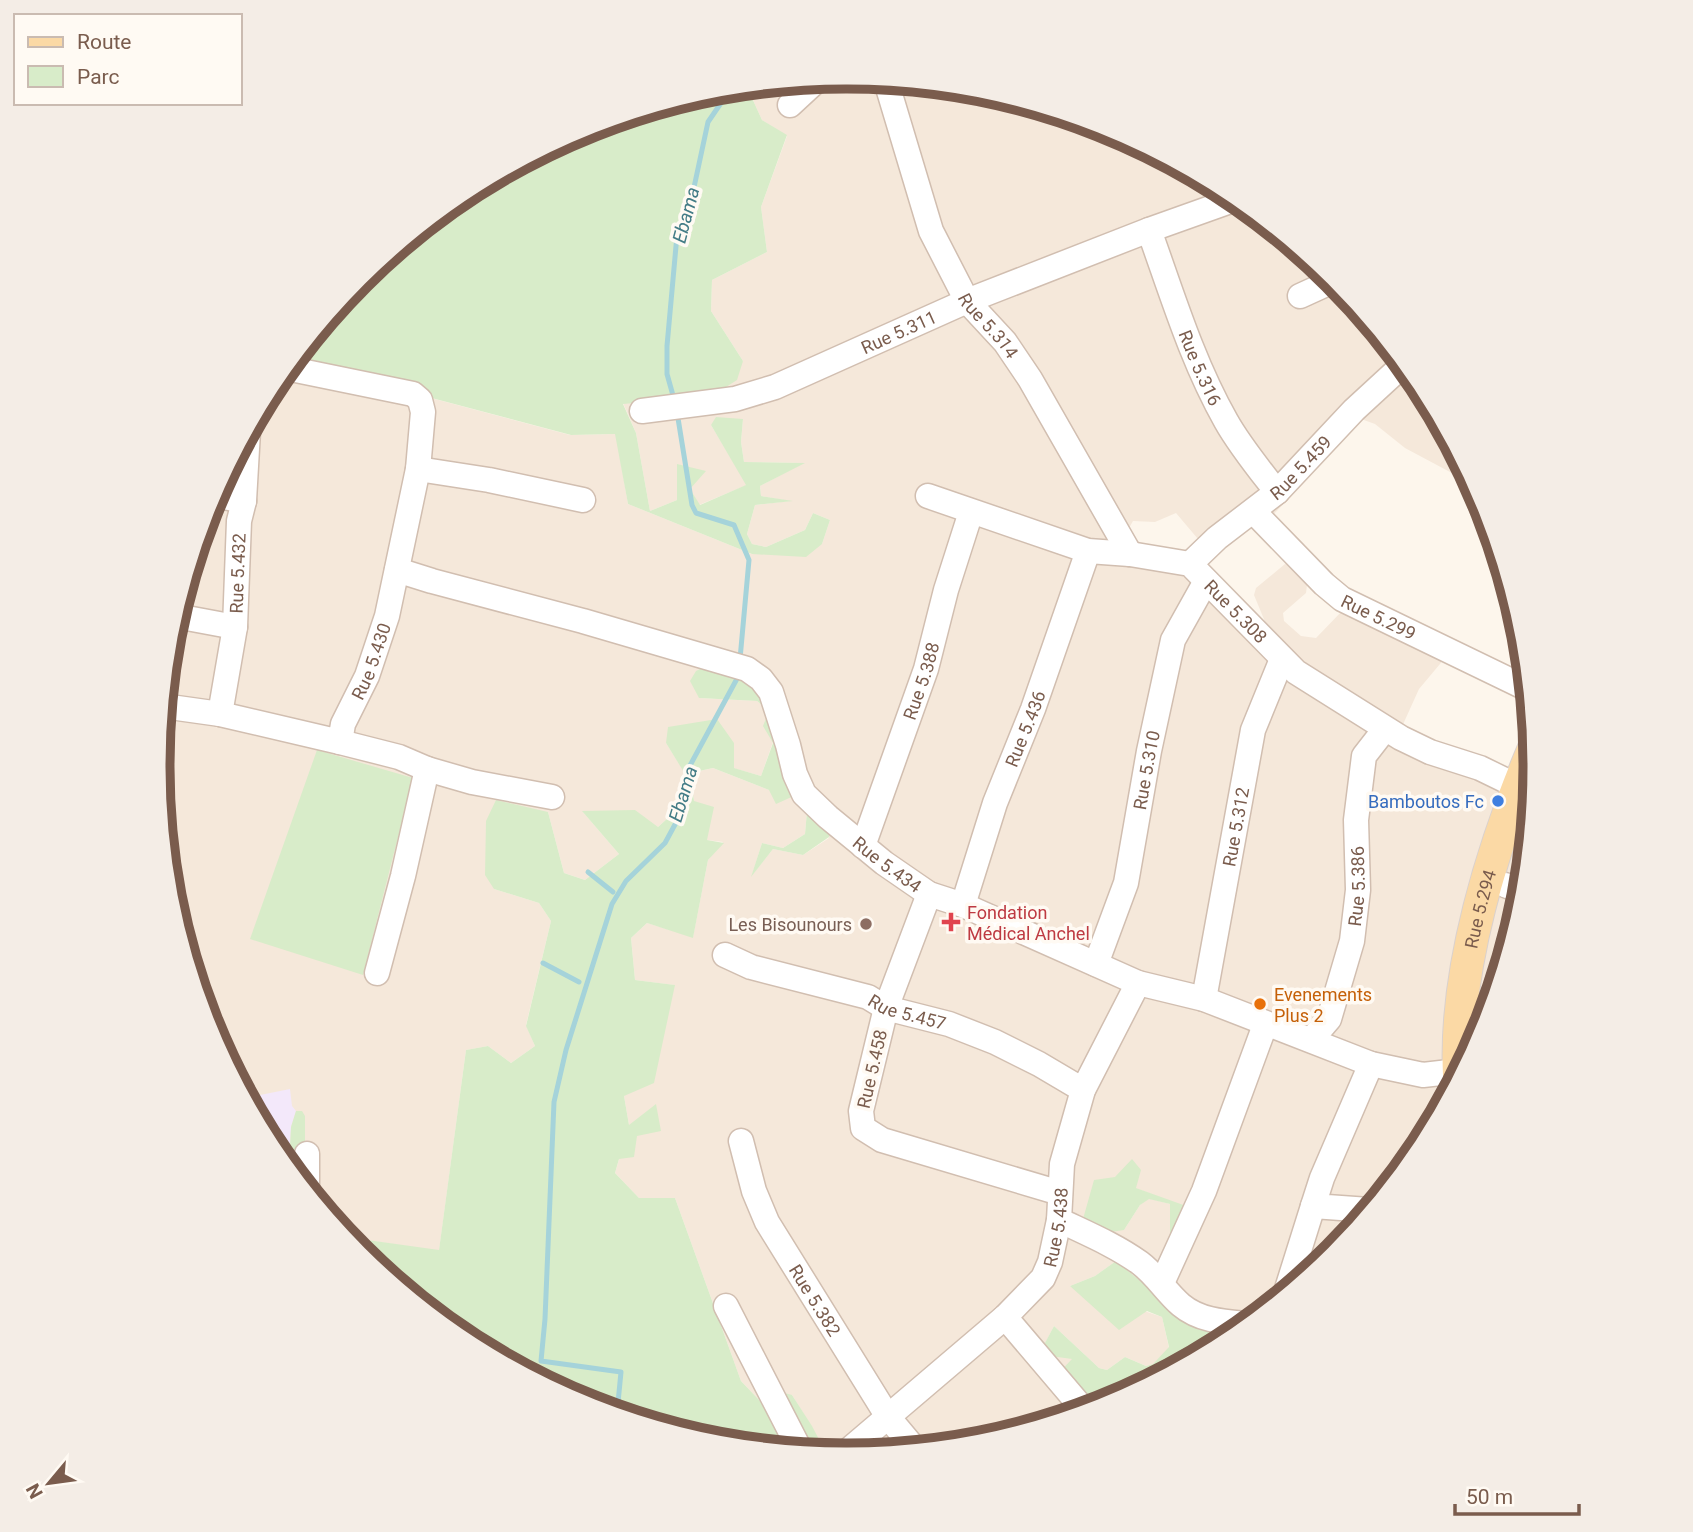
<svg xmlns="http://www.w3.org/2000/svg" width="1693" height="1532" font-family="Roboto,sans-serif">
	<rect width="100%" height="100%" fill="#fdf6ec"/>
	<!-- residential -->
	<path fill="#f5e8da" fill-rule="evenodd" d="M847,77L981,90L1111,130L1230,193L1334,279L1420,384L1478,493L1472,491L1465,480L1405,448L1375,424L1361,419L1301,471L1290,497L1274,514L1252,511L1198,539L1176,513L1155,522L1133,521L1129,528L1132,536L1143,547L1201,571L1240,597L1268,629L1254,595L1256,588L1285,564L1293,566L1307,585L1306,593L1283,613L1284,621L1301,636L1316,638L1344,609L1445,658L1419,689L1400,731L1510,776L1535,766L1522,901L1483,1030L1419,1149L1333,1253L1221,1343L1227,1333L1177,1311L1116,1261L1095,1276L1070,1286L1162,1317L1169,1348L1153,1364L1146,1366L1125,1357L1107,1370L1099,1368L1054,1326L1045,1344H1025L1073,1359L1062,1411L1050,1421L981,1442L846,1455L824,1453L812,1427L792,1395L761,1402L741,1381L675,1198H639L615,1173L629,1125L624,1096L674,985L635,980L631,938L647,923L693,937L708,860L723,842L707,840L694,801L690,773L713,768L769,790L796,795L807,811L805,834L783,848L762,843L752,875L773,849L803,855L829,838L800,785L783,704L742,677L700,669L699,698L757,701L770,711L764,726L773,742L761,776L733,768L734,743H666L685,773L669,817L658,827L583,812L619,854L585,880L564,873L548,812L494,889L539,903L551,921L526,1025L535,1046L511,1063L488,1046L466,1050L439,1251L346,1237L273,1148L210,1029L171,900L158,766L171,631L210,502L274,383L292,361L570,435L616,434L628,504L752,554L822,544L830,520L813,513L805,530L766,547L752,544L747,534L755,505L789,501L761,496L760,486L803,463L744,462L741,442L743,419L711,425L747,485L699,505L677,465V500L650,511L636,433L623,403L712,396L743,361L711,311L712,280L767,252L761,207L787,136L762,120L747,87ZM1135,1188L1189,1208L1170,1233V1204L1148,1198L1140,1205L1124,1230Z"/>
	<!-- education -->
	<polygon fill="#f3e8fa" points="290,1089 292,1106 296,1111 291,1127 289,1167 273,1148 246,1098"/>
	<!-- green -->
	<g fill="#d8ecc9">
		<polygon points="747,87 762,120 787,135 761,207 767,252 712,280 711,311 743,361 737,380 712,396 623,404 636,433 650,511 677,500 677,464 706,471 690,489 700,505 746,485 711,425 716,417 743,419 741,442 744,462 805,463 760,486 761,496 793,501 755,505 747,534 752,544 766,547 805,530 813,513 830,520 822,544 806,557 752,554 628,504 615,434 571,435 292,361 360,279 464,193 583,129 712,90"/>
		<polygon points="700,669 742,677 757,682 781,700 800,785 830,834 829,837 803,855 773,849 751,877 762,843 783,848 805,834 807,811 796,795 776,804 769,790 713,768 690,773 694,801 714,807 707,840 724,843 708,860 693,938 647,923 631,938 635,980 675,985 654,1083 624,1096 629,1125 656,1104 661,1131 637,1136 634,1157 619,1159 615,1173 639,1198 675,1198 741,1381 761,1402 777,1391 792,1395 812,1426 825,1451 824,1453 712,1442 582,1402 463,1339 359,1253 346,1237 439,1250 466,1050 488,1046 511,1063 535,1046 526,1026 551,921 539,903 494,889 485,875 486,821 496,800 548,812 564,873 585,880 619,854 582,811 635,810 658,827 669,817 685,774 666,743 668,727 717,719 734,743 734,768 761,776 773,743 763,726 769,711 757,701 699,698 690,681 696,671"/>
		<polygon points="317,750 413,778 363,975 250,939"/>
		<polygon points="296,1111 302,1111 305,1116 305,1186 289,1167 291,1127"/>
		<polygon points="1132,1159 1141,1170 1136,1188 1189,1207 1174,1233 1170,1234 1170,1204 1149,1199 1140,1205 1124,1230 1098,1234 1083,1219 1094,1180 1115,1177"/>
		<path d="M1116,1261L1177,1311L1227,1333L1221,1343L1156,1378L1149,1374C1126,1379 1115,1393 1097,1406C1085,1414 1064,1417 1050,1421L1062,1411L1064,1404L1053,1379L1072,1359L1036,1354L1028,1330L1045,1343L1054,1326L1099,1368L1107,1370L1125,1357L1146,1366L1153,1364L1169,1347L1162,1317L1147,1311L1119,1330L1070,1286L1095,1276Z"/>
	</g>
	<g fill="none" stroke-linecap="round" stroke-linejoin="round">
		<!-- stream -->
		<g stroke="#a5d3da" stroke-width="5">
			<polyline points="674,399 667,374 667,346 677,235 693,192 708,122 721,103 721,89"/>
			<polyline points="677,412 692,505 696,513 734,525 749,560 740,659"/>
			<polyline points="588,872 613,892"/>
			<polyline points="543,963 579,982"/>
			<polyline points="617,1413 621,1372 541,1361 545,1319 554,1102 566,1050 612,904 626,881 665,843 678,819 687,771 739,675"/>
		</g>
		<defs>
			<g id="minor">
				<path id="s1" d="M886,81L931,231L967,301L1005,342L1030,379L1130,554"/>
				<polyline points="790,105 817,80 862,79"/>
				<path id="s2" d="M1149,230C1172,294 1192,361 1226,421C1240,446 1259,469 1277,492"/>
				<polyline points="1300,296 1335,280"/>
				<path id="s3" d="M642,411L735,399L775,387L967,301L1149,230L1236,199"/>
				<polyline points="418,469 489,480 583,500"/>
				<polyline points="214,495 244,501"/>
				<path id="s4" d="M928,496L1088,551L1130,554L1190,564L1296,672L1401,738L1430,752L1480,768L1519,787"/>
				<path id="s5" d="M1253,511L1324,584L1342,599L1528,689"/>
				<path id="s6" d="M1190,564L1217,538L1277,492L1354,410L1404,364"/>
				<path id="s7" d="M397,570L432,581L583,621L747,669L761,679L771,692L788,745L795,774L804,794L828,817L884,863L929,894L963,905L1138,983L1204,999L1371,1064L1423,1075L1458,1071"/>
				<polyline points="176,616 235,627"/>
				<path id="s8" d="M163,706L220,714L340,742L343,724L367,676L387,616L418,469L423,412L420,400L413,394L286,368"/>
				<path id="s9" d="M220,714L235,627L239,521L244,501L248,431"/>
				<polyline points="340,742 399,757 427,769 472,782 552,797"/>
				<path id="s10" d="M863,846L926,669L946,590L971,512"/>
				<polyline points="1505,885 1523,892"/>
				<polyline points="929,894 886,1008 861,1111 863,1128 882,1140 1060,1193"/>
				<path id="s11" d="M963,905L995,803L1033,709L1088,551"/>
				<path id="s12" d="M725,955L751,967L868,997L886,1008L949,1024L995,1042L1039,1064L1083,1090"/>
				<path id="s13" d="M1096,964L1126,883L1149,751L1173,640L1206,581"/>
				<polyline points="377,973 403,876 427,769"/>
				<path id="s14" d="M1204,999L1253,730L1282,659"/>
				<path id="s15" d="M1311,1040L1329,1019L1352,941L1358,890L1356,820L1364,756L1385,729"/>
				<path id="s16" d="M741,1141L754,1191L767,1222L888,1417L914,1448"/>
				<polyline points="307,1154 307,1189"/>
				<polyline points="1369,1210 1313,1206 1322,1178 1371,1064"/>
				<path d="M1059,1220C1086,1233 1115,1245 1140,1263C1156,1275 1166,1292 1181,1305C1200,1321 1225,1322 1248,1324"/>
				<polyline points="1162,1283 1204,1191 1265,1025"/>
				<polyline points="1286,1292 1313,1206"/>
				<polyline points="726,1306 800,1450"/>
				<polyline points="1005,1317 1084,1410"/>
				<path id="s17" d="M843,1455L1005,1317L1043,1278L1050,1262L1059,1220L1062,1164L1083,1090L1138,983"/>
			</g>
			<g id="major">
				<path id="s18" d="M1459,1075C1454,969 1493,845 1534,748"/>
			</g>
		</defs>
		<!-- minor casing -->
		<use href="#minor" stroke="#d1beb0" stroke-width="27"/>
		<!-- major casing -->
		<use href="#major" stroke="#dad1cd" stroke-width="34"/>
		<!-- minor -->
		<use href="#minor" stroke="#fff" stroke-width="24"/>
		<!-- major -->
		<use href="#major" stroke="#fbd9a5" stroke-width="32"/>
	</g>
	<!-- markers -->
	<circle fill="#3f7fe0" stroke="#fffaf3" stroke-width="2.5" cx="1498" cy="801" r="7"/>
	<path fill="#e0444e" stroke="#fffaf3" stroke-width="2.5" d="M947.5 911.5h7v7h7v7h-7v7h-7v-7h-7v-7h7z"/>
	<circle fill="#8d6e63" stroke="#fffaf3" stroke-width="2.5" cx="866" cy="924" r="7"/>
	<circle fill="#e8710a" stroke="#fffaf3" stroke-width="2.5" cx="1260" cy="1004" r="7"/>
	<g text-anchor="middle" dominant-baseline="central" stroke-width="7" stroke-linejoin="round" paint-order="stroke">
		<!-- street labels -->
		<g font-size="18" fill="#7a5c4d" stroke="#fffaf3">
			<text stroke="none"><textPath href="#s1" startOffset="268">Rue 5.314</textPath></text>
			<text stroke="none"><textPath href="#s3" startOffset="271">Rue 5.311</textPath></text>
			<text stroke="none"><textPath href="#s2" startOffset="147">Rue 5.316</textPath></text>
			<text stroke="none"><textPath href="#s6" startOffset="147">Rue 5.459</textPath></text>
			<text stroke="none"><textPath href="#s9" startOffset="142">Rue 5.432</textPath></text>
			<text stroke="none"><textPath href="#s4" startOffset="338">Rue 5.308</textPath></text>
			<text stroke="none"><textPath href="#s5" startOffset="166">Rue 5.299</textPath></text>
			<text stroke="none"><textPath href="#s8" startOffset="268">Rue 5.430</textPath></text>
			<text stroke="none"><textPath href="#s10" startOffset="175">Rue 5.388</textPath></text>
			<text stroke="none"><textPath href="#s11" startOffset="187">Rue 5.436</textPath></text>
			<text stroke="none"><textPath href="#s13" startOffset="201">Rue 5.310</textPath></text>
			<text stroke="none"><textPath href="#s14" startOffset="175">Rue 5.312</textPath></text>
			<text stroke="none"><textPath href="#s7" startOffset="614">Rue 5.434</textPath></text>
			<text stroke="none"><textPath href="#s15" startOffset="164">Rue 5.386</textPath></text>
			<text stroke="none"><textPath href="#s18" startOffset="168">Rue 5.294</textPath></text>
			<text stroke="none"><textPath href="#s12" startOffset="192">Rue 5.457</textPath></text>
			<text transform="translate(872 1069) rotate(-77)">Rue 5.458</text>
			<text stroke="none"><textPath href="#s17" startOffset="320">Rue 5.438</textPath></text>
			<text stroke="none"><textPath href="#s16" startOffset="177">Rue 5.382</textPath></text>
		</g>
		<!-- shop labels -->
		<g font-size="18" fill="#366cbe" stroke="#fffaf3" text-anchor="end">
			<text x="1484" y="801">Bamboutos Fc</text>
		</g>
		<!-- health labels -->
		<g font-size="18" fill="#be3a42" stroke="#fffaf3" text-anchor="start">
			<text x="967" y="912">Fondation<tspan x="967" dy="21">Médical Anchel</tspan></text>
		</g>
		<!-- education labels -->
		<g font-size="18" fill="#785e54" stroke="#fffaf3" text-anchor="end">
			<text x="852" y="924">Les Bisounours</text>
		</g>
		<!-- food labels -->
		<g font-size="18" fill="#c56008" stroke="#fffaf3" text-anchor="start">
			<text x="1274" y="994">Evenements<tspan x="1274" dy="21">Plus 2</tspan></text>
		</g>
		<!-- water labels -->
		<g font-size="19" font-style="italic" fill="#437c86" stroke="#fffaf3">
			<text transform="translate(686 215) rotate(-75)">Ebama</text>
			<text transform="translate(683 794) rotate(-73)">Ebama</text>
		</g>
	</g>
	<!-- crop -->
	<path d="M0 0H1693V1532H0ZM846 89H847A676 676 0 0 1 1523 765V767A676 676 0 0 1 847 1443H846A676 676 0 0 1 170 767V765A676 676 0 0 1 846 89Z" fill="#f4ede6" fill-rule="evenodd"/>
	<path fill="none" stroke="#7a5c4d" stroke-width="9" d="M846 89H847A676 676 0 0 1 1523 765V767A676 676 0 0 1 847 1443H846A676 676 0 0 1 170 767V765A676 676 0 0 1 846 89Z"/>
	<!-- legend -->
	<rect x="14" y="14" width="228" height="91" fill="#fffaf3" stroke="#cabbb1" stroke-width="2"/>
	<rect x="28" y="37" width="35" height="10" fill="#fbd9a5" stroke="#cabbb1" stroke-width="2"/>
	<text x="77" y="49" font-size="21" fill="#7a5c4d">Route</text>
	<rect x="28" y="66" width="35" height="21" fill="#d8ecc9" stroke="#cabbb1" stroke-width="2"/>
	<text x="77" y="84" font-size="21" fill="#7a5c4d">Parc</text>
	<!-- north arrow -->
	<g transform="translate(49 1483) rotate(241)" stroke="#fffaf3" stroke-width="5" paint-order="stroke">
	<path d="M0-5L12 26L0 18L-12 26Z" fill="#7a5c4d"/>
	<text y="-10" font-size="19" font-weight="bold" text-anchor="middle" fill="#7a5c4d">N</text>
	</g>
	<!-- scale -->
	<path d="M1455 1504v10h124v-10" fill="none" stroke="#7a5c4d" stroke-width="3.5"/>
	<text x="1466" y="1504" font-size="21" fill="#7a5c4d" stroke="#fffaf3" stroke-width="5" paint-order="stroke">50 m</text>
</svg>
